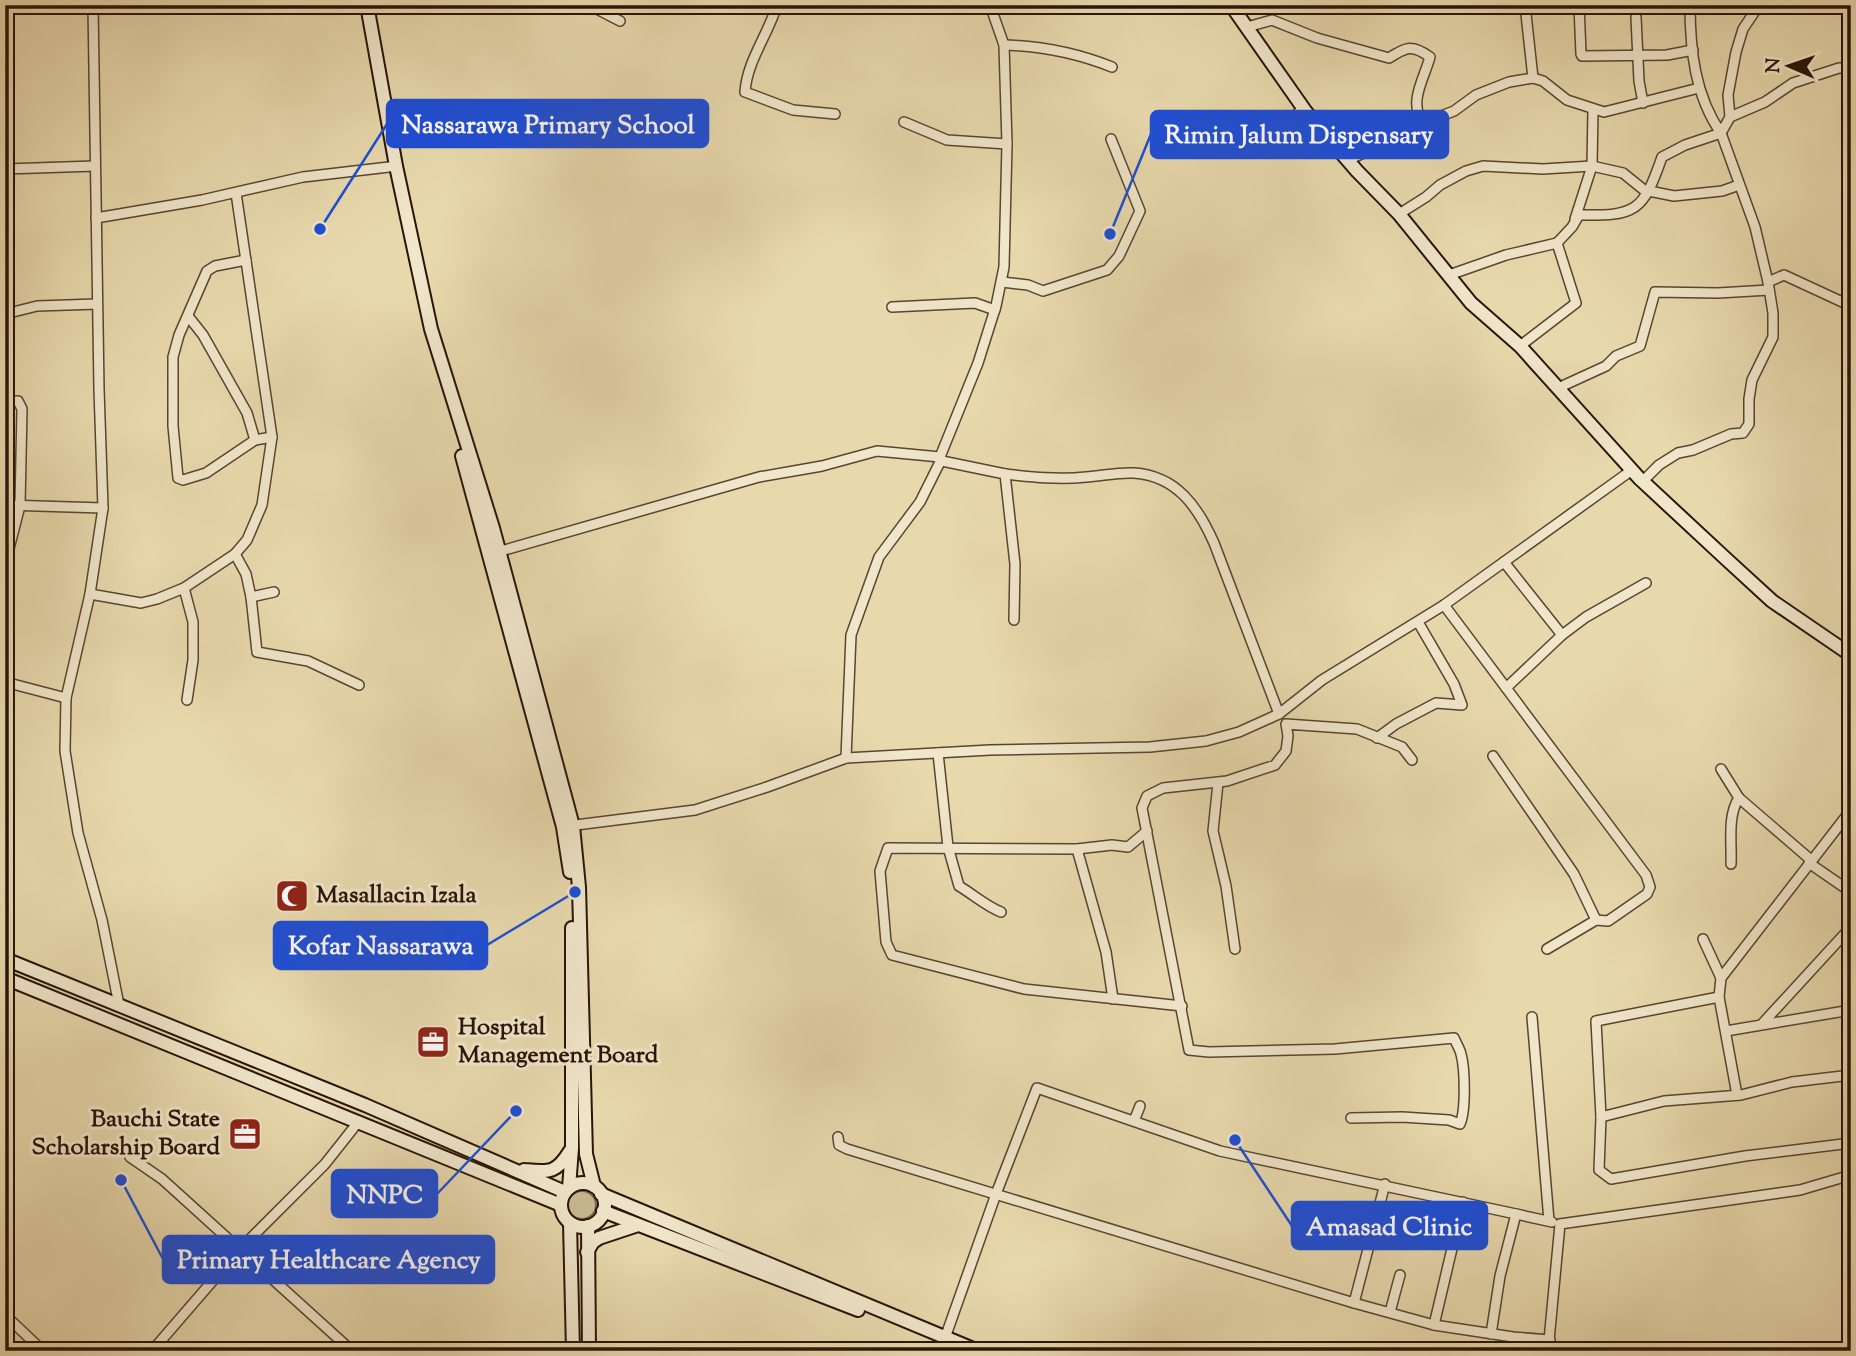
<svg xmlns="http://www.w3.org/2000/svg" width="1856" height="1356" font-family="'Sorts Mill Goudy',serif">
	<rect width="100%" height="100%" fill="#e8d9ad"/>
	<filter id="stains"><feTurbulence type="fractalNoise" baseFrequency=".00286" numOctaves="4"/><feColorMatrix values="0 0 0 0 .2 0 0 0 0 .09 0 0 0 0 .02 0 0 0 .5 -.17"/></filter>
	<radialGradient id="worn" r=".72"><stop offset=".6" stop-color="#630" stop-opacity="0"/><stop offset="1" stop-color="#630" stop-opacity=".3"/></radialGradient>
	<!-- green -->
	<circle fill="#c7b891" stroke="#78664d" stroke-width="2" cx="582" cy="1205" r="14"/>
	<g fill="none" stroke-linecap="round" stroke-linejoin="round">
		<defs>
			<g id="street">
				<polyline points="12,5 14,8"/>
				<polyline points="93,5 99,389 103,508 90,594 66,698 65,751 78,833 102,920 119,1005"/>
				<polyline points="589,5 620,21"/>
				<path d="M777,5C768,35 747,61 745,92L793,110L835,114"/>
				<polyline points="990,5 1004,45 1007,144 1004,267 996,306 978,363 940,457 942,461 1005,474 1015,564 1014,620"/>
				<polyline points="1525,5 1533,78"/>
				<polyline points="1579,5 1581,54 1582,56 1667,55 1693,50"/>
				<polyline points="1636,17 1639,81 1643,103"/>
				<path d="M1247,27L1272,20L1317,38L1389,58C1406,47 1412,44 1430,57C1424,79 1408,102 1423,123"/>
				<path d="M1004,45C1042,46 1077,53 1112,67"/>
				<polyline points="1730,117 1765,102 1793,83 1839,68 1851,68"/>
				<polyline points="904,122 947,140 1007,144"/>
				<polyline points="1223,126 1246,129 1264,137 1269,137 1304,108"/>
				<polyline points="1348,160 1402,136 1423,123 1454,111 1476,95 1509,82 1533,78 1543,81 1567,100 1604,112 1699,88"/>
				<polyline points="5,169 95,166"/>
				<polyline points="1399,214 1426,197 1440,185 1466,171 1483,166 1543,169 1592,166 1623,173 1644,190 1674,196 1722,191 1739,185"/>
				<polyline points="96,218 202,200 303,177 389,167"/>
				<polyline points="1575,219 1592,166 1593,110"/>
				<polyline points="246,260 215,266 207,271 179,335 173,357 173,426 178,478 183,480 206,473 255,440 272,437"/>
				<polyline points="1449,275 1506,255 1557,243"/>
				<polyline points="1002,282 1028,285 1043,291 1107,270 1119,256 1140,211 1111,139"/>
				<polyline points="1768,282 1784,275 1851,306"/>
				<polyline points="892,307 975,303 995,310"/>
				<polyline points="5,314 37,306 97,304"/>
				<polyline points="188,316 203,335 247,413 255,440"/>
				<path d="M1520,346L1576,303L1557,243L1572,227L1579,215C1636,216 1643,212 1662,157L1685,145L1721,133L1730,117L1728,95L1736,52L1743,29L1759,5"/>
				<polyline points="1558,388 1606,366 1616,356 1640,346 1655,292 1718,293 1769,290"/>
				<polyline points="5,401 18,401 22,409 20,506 5,564"/>
				<path d="M1005,474C1032,477 1059,480 1086,477C1102,476 1118,472 1134,473C1177,476 1198,507 1214,543L1279,714"/>
				<path d="M1643,481L1659,465L1678,453L1693,450L1731,434L1743,433L1749,424V399L1752,380L1773,337V313L1768,282L1755,227L1721,133C1695,96 1690,50 1690,5"/>
				<polyline points="5,505 103,508"/>
				<polyline points="494,553 759,477 822,466 877,451 940,457"/>
				<polyline points="235,554 246,574 251,597 257,652 308,661 359,685"/>
				<polyline points="1504,562 1562,635"/>
				<polyline points="184,588 193,622 193,660 187,700"/>
				<polyline points="90,594 141,603 157,599 184,588 235,554 247,540 262,505 272,437 236,193"/>
				<polyline points="251,597 274,592"/>
				<polyline points="1444,605 1646,875 1650,887 1647,894 1608,921 1596,920 1547,949"/>
				<polyline points="5,682 66,698"/>
				<polyline points="1506,688 1562,635 1586,617 1646,583"/>
				<polyline points="1377,738 1396,724 1436,703 1462,705 1454,684 1418,622"/>
				<path d="M938,753L948,847L959,886C974,895 986,906 1001,912"/>
				<polyline points="1493,756 1574,874 1596,920"/>
				<polyline points="846,758 851,635 879,557 920,502 941,460"/>
				<polyline points="1721,769 1739,798 1811,860"/>
				<polyline points="1218,783 1213,831 1226,886 1235,949"/>
				<polyline points="568,826 695,810 767,787 846,758 990,750 1150,747 1206,741 1239,732 1279,714 1322,680 1444,605 1632,470"/>
				<polyline points="1147,831 1128,847 1112,845 1077,849 888,848 880,871 886,942 892,955 1024,989 1182,1006"/>
				<polyline points="1077,849 1106,952 1113,999"/>
				<polyline points="1809,863 1851,892"/>
				<path d="M1731,864C1732,844 1727,815 1739,798"/>
				<polyline points="1703,939 1721,978"/>
				<polyline points="1719,997 1596,1021 1601,1117 1599,1170 1611,1179 1745,1156 1851,1143"/>
				<polyline points="1532,1017 1549,1221"/>
				<polyline points="1762,1024 1851,927"/>
				<polyline points="1726,1031 1851,1010"/>
				<polyline points="1737,1095 1719,997 1721,978 1851,810"/>
				<polyline points="1601,1117 1664,1101 1741,1095 1792,1082 1851,1075"/>
				<path d="M1351,1118L1402,1117L1449,1120L1460,1124C1466,1110 1465,1069 1461,1054C1460,1049 1456,1043 1454,1038L1335,1049L1209,1052L1189,1050L1142,808L1147,796L1163,788L1227,781L1275,765L1286,751L1288,736L1286,724L1357,729L1402,747L1412,760"/>
				<polyline points="1134,1121 1140,1106"/>
				<polyline points="838,1137 839,1145 847,1149 1354,1303 1434,1325 1513,1337 1550,1340"/>
				<polyline points="130,1157 162,1179 352,1351"/>
				<polyline points="1354,1303 1385,1184"/>
				<polyline points="1390,1312 1400,1275"/>
				<polyline points="5,1315 43,1351"/>
				<polyline points="1434,1325 1463,1202"/>
				<polyline points="1491,1334 1500,1276 1516,1214 1552,1222"/>
				<polyline points="945,1338 996,1194 1037,1088 1220,1151 1516,1214"/>
				<polyline points="152,1351 241,1248 325,1164 359,1121"/>
				<polyline points="1548,1351 1560,1224 1800,1190 1851,1175"/>
			</g>
			<g id="secondary">
				<polyline points="367,5 396,166 431,329 493,528 573,826 579,887 586,1154 594,1186"/>
				<polyline points="1231,5 1306,112 1357,171 1399,214 1471,303 1520,346 1639,478 1724,557 1772,601 1851,655"/>
				<polyline points="462,456 563,827 570,872"/>
				<polyline points="5,959 365,1105 565,1192"/>
				<polyline points="5,978 561,1205"/>
				<path d="M524,1170C549,1172 556,1174 570,1151"/>
				<circle cx="583" cy="1205" r="22"/>
				<polyline points="569,1188 572,1148 572,928"/>
				<polyline points="601,1194 978,1351"/>
				<polyline points="603,1211 858,1310"/>
				<polyline points="570,1223 573,1351"/>
				<polyline points="588,1226 589,1351"/>
				<polyline points="587,1252 593,1242 599,1238 638,1225"/>
			</g>
		</defs>
		<!-- street casing -->
		<use href="#street" stroke="#584532" stroke-width="12"/>
		<!-- secondary casing -->
		<use href="#secondary" stroke="#281409" stroke-width="16"/>
		<!-- street -->
		<use href="#street" stroke="#f0e6ca" stroke-width="9"/>
		<!-- secondary -->
		<use href="#secondary" stroke="#f0e6ca" stroke-width="12"/>
	</g>
	<!-- icons -->
	<defs>
		<symbol id="mosque-square" viewBox="-11 -11 22 22"><rect x="-9" y="-9" width="18" height="18" rx="4" fill="#8f2418" stroke="#f0e6ca"/><path d="M3.5-4.9A6 6 0 1 0 3.5 4.9A5 5 0 1 1 3.5-4.9Z" fill="#fff"/></symbol>
		<symbol id="office-square" viewBox="-11 -11 22 22"><rect x="-9" y="-9" width="18" height="18" rx="4" fill="#8f2418" stroke="#f0e6ca"/><path d="M-6-3h4V-5.5h4V-3h4V5H-6ZM-1-4.5V-3h2v-1.5ZM-6 0V1H6V0Z" fill="#fff"/></symbol>
	</defs>
	<g fill-rule="evenodd">
		<use href="#mosque-square" x="273" y="877" width="38" height="38"/>
		<use href="#office-square" x="414" y="1023" width="38" height="38"/>
		<use href="#office-square" x="226" y="1115" width="38" height="38"/>
	</g>
	<g text-anchor="middle" dominant-baseline="central" stroke-width="6" stroke-linejoin="round" paint-order="stroke">
		<!-- poi labels -->
		<g font-size="24" font-weight="bold" fill="#281409" stroke="#f0e6ca" text-anchor="start">
			<text x="316" y="896">Masallacin Izala</text>
			<text x="458" y="1028">Hospital<tspan x="458" dy="28">Management Board</tspan></text>
			<text x="220" y="1120" text-anchor="end">Bauchi State<tspan x="220" dy="28">Scholarship Board</tspan></text>
		</g>
	</g>
	<!-- callouts -->
	<path fill="none" stroke="#1d4ed8" stroke-width="2.5" d="M320 229L387 124M1110 234L1151 134M575 892L487 945M516 1111L437 1194M1235 1140L1292 1226M121 1180L163 1259"/>
	<g fill="#1d4ed8" stroke="#f0e6ca" stroke-width="2.5">
		<circle cx="320" cy="229" r="7"/>
		<circle cx="1110" cy="234" r="7"/>
		<circle cx="575" cy="892" r="7"/>
		<circle cx="516" cy="1111" r="7"/>
		<circle cx="1235" cy="1140" r="7"/>
		<circle cx="121" cy="1180" r="7"/>
	</g>
	<g fill="#1d4ed8" stroke="#1d4ed8" stroke-width="2.5">
		<rect x="387" y="100" width="321" height="47" rx="7"/>
		<rect x="1151" y="111" width="297" height="47" rx="7"/>
		<rect x="274" y="922" width="213" height="47" rx="7"/>
		<rect x="332" y="1170" width="105" height="47" rx="7"/>
		<rect x="1292" y="1202" width="195" height="47" rx="7"/>
		<rect x="163" y="1236" width="331" height="47" rx="7"/>
	</g>
	<g font-size="26" text-anchor="middle" font-weight="bold" fill="#fff">
		<text x="548" y="133">Nassarawa Primary School</text>
		<text x="1299" y="143">Rimin Jalum Dispensary</text>
		<text x="381" y="954">Kofar Nassarawa</text>
		<text x="385" y="1203">NNPC</text>
		<text x="1389" y="1235">Amasad Clinic</text>
		<text x="329" y="1268">Primary Healthcare Agency</text>
	</g>
	<!-- margin -->
	<rect width="1856" height="1356" fill="none" stroke="#e8d9ad" stroke-width="28"/>
	<rect x="7" y="7" width="1842" height="1342" fill="none" stroke="#281409" stroke-width="3.5"/>
	<rect x="14" y="14" width="1828" height="1328" fill="none" stroke="#281409" stroke-width="2"/>
	<!-- north arrow -->
	<g transform="translate(1789 66) rotate(272)" stroke="#f0e6ca" stroke-width="5" paint-order="stroke">
	<path d="M0-5L12 26L0 18L-12 26Z" fill="#281409"/>
	<text y="-10" font-size="19" font-weight="bold" text-anchor="middle" fill="#281409">N</text>
	</g>
	<rect width="100%" height="100%" filter="url(#stains)"/>
	<rect width="100%" height="100%" fill="url(#worn)"/>
</svg>
